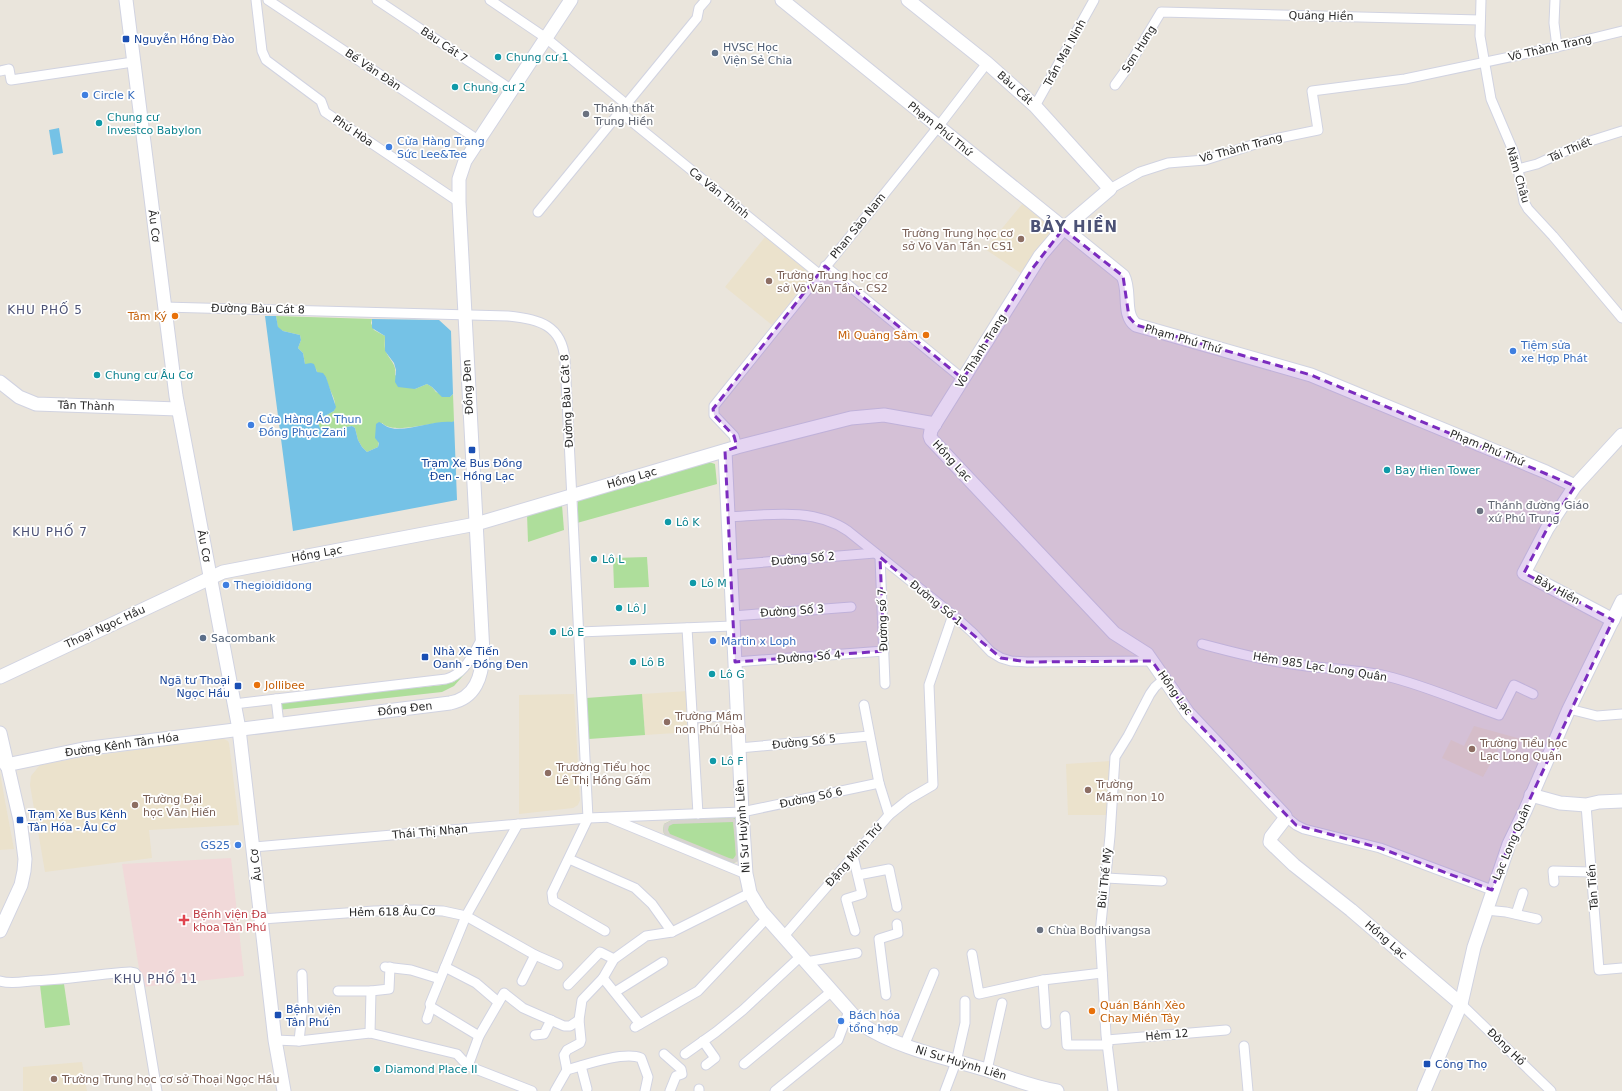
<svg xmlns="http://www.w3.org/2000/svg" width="1622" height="1091" font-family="'DejaVu Sans',sans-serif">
	<rect width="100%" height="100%" fill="#eae5dc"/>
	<!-- education -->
	<g fill="#ebe2cc">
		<polygon points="1023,203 1056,229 1022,274 985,249"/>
		<polygon points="765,237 812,275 772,325 725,287"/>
		<polygon points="688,691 691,732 645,735 642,694"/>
		<polygon points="574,694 580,800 578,805 573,808 519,814 519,695"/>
		<polygon points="1474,726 1521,739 1517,752 1500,746 1483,777 1442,758 1451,740 1464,746"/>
		<polygon points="222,738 228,741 229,743 239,825 149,830 152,858 45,872 30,785 31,776 40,765 78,758"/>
		<polygon points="1111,761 1108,815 1068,815 1066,764"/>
		<polygon points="0,773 5,801 14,849 0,850"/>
		<polygon points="82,1062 87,1091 23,1091 23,1067"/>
	</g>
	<!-- medical -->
	<polygon fill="#f1d9d9" points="231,858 244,976 142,987 122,864"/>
	<!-- green -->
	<g fill="#aede9b">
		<path d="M276,316L372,319L371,323L374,330L385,336C385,341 384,348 386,352C390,361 397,364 395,375L415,389L427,384L432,387L436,392L450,397L453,394L454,421L452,423C434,420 395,436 382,423L378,447L367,452L362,447L358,440L355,428L352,426L336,429L320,428L318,423L321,418L334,411C339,401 327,388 326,377L317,372L316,369L305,364L303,353L298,348L301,340L300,335L283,331L278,328Z"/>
		<polygon points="709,462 715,464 717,484 577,523 578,497"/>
		<polygon points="562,505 564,530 528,542 527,514"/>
		<polygon points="647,557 649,587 614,588 613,558"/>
		<polygon points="469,669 454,686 442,692 278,710 278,702 442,685 454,682"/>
		<polygon points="642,694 645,735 589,739 586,698"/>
		<polygon points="733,818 735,818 736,862 733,863 665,835 663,831 664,824 672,820"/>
		<polygon points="64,984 70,1025 45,1028 40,985"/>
	</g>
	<!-- plaza -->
	<path fill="#d7d4ce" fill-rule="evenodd" d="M733,818L737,820L739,861L733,863L667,837L663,832L664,824L672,820ZM733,822L736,855L733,859L729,858L670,834L668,830L669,826L673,824Z"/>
	<!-- water -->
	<g fill="#75c2e6">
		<polygon points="59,128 63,153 53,155 49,130"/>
		<path d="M265,316H276L278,327L283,331L300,335L301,340L298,348L303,353L305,364L311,363L314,364L317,372L323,373L326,377L336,407L334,411L321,418L318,423L320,428L336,429L352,426L355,428L358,440L362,447L367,452L378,447L379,443L375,438L376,424L379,422C384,424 386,427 391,428C407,432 434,420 452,422L454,421L457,500L293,531Z"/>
		<polygon points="372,319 439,320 451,331 453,394 450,397 442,397 432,387 427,384 415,389 398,387 395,382 396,370 394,363 385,351 385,336 372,328"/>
	</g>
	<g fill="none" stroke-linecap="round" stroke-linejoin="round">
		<defs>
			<g id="street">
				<polyline points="256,0 262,51 266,60 321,101 325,112 459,202"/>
				<polyline points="268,0 478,140"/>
				<polyline points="377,0 512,90"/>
				<polyline points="490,0 546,38 626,104"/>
				<polyline points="1481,0 1480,36 1491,99 1514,153 1518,169 1524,202 1528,209 1553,236 1622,318"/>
				<polyline points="1555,0 1554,23 1557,47"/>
				<polyline points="0,71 9,69 11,80 133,62"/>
				<polyline points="1115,85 1128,67 1161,12 1480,20"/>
				<polyline points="1035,106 1094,0"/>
				<polyline points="620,112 819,274"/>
				<polyline points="1518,169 1537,164 1581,144 1622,131"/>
				<polyline points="1110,189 1140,172 1168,163 1205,160 1265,141 1318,130 1312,91 1405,79 1557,47 1622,31"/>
				<polyline points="538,212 697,18 699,8 706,0"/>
				<polyline points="825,266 963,379"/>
				<path d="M164,307L508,316C539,319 562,325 565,360L588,818L552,893L553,901L605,931"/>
				<polyline points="737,447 734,436 714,415 714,406 938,127 987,63"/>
				<path d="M728,517C768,515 813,507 848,531L953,615L973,633L991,652L1001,658L1011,661L1027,662L1152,661"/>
				<polyline points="880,557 885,684"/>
				<polyline points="730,565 875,553"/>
				<polyline points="733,616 851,607"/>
				<polyline points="687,628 698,814"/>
				<polyline points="579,632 733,626"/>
				<path d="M1202,644C1232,652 1261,660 1292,664C1323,669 1355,669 1386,676C1424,685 1462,702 1499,715L1514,685L1533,694"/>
				<polyline points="735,662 884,651"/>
				<polyline points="276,699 279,724"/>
				<path d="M234,704L446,679C465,674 472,655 482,639"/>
				<polyline points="864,705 879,783 889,815"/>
				<polyline points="1569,709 1597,716 1622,714"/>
				<polyline points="693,718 737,715"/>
				<polyline points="739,748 869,736"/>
				<polyline points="1586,805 1599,970 1622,968"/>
				<polyline points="1285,816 1296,825 1304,829 1380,848 1492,890"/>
				<polyline points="610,818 746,874"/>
				<polyline points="253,847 588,818 742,812 879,783"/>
				<polyline points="853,856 862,894 846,899 855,931"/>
				<polyline points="569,859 635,888 652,904 672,932"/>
				<polyline points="858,875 889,869 897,907"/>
				<polyline points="1106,878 1162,881"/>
				<polyline points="1554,882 1553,871 1591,872"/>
				<polyline points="1486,910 1506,912 1537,919"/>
				<polyline points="1516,914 1523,893"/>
				<polyline points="262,919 374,911 415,910 443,911 466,916 535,955 558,965"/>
				<polyline points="784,936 889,815 909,799 933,785 929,685 953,615"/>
				<polyline points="972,954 979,994 1043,980 1102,973"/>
				<polyline points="806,962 857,953"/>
				<polyline points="385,967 411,970 440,979"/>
				<polyline points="445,967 476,983 497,1001"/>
				<polyline points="603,978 640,1024"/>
				<polyline points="1043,980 1046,1024"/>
				<path d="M0,981C10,984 21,982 31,981C64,980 97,974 130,972L135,973L138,977L157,1091"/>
				<polyline points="522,981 535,955"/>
				<polyline points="568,985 600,952 614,959"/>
				<polyline points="338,991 371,991 370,1033"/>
				<polyline points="371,991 389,989 390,967"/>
				<polyline points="615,992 663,962"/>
				<polyline points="886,995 879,939 898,933 897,924"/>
				<polyline points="1461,1004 1551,1091"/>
				<polyline points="431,1007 479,1036"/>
				<polyline points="1065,1016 1067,1045 1108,1045"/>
				<polyline points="427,1019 431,1007 430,1004 466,916 518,824"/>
				<polyline points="635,1027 698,991 767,918"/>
				<polyline points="535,1035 544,1034 551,1020"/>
				<polyline points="275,1040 299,1041 370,1033 457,1054 468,1066 532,1091"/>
				<polyline points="1107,1040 1226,1030"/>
				<polyline points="299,1041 303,1004 302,974"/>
				<polyline points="703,1041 715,1058 706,1065"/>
				<polyline points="904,1046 934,973"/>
				<polyline points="1244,1046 1248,1091"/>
				<polyline points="664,1054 681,1069 682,1074 676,1076 670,1091"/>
				<polyline points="685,1054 716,1032 743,1010 801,956"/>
				<polyline points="744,1064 832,991"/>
				<polyline points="468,1066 479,1036 504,993 523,1008 564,1026 570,1026 579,1020"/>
				<polyline points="581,1066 587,1089"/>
				<polyline points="567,1070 564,1055 567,1050 580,1043 581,1040 579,1020 582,1000 603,978 614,959 646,936 672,932 750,893"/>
				<polyline points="987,1070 1002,1003"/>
				<path d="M555,1091L567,1070C584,1065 624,1051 641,1058L648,1077L645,1091"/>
				<polyline points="699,1091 699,1089"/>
				<polyline points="775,1091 838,1040 849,1011"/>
				<polyline points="945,1091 956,1062 965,1023 965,1001"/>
				<polyline points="1113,1091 1106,1035 1100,933 1110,836 1115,757 1128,736 1150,694 1155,687 1164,679"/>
			</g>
			<g id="secondary">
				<polyline points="126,0 176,396 239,729 275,1040 284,1091"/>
				<path d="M782,0L1123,276C1131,291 1122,315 1136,325L1311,375L1546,472L1575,486"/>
				<polyline points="908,0 987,63 1035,106 1110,189 1063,229 1040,256 931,430 930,436 931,439 1114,633 1147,654 1188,713 1285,816 1284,820 1271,837 1270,842 1273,845 1294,865 1351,910 1461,1004"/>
				<polyline points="0,382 19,397 36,404 178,409"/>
				<path d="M725,451L742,812L746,874L748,883L750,893L761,911L861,1024C899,1049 944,1057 987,1070C1010,1078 1032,1087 1057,1091"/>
				<polyline points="1613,620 1524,573 1547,529 1575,486 1622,435"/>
				<polyline points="0,677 223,572 476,524 737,447 851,418 884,415 935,424"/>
				<polyline points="0,733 20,820 25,859 24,871 21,885 0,931"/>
				<path d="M6,765L83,749L450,703C476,698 482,676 483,653L459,202V179L465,161L571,0"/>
				<polyline points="1531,795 1560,803 1586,805 1599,802 1622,801"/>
				<polyline points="1424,1091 1461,1004 1474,947 1509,844 1525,811 1569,709 1622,601"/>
			</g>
		</defs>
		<!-- street casing -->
		<use href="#street" stroke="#d1d3e1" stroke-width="11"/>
		<!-- secondary casing -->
		<use href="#secondary" stroke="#d1d3e1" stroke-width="15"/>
		<!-- street -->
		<use href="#street" stroke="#fff" stroke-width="9"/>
		<!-- secondary -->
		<use href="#secondary" stroke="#fff" stroke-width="13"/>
	</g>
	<!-- marked area -->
	<path fill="#7b2cbf" fill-opacity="0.2" stroke="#7b2cbf" stroke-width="3" stroke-dasharray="8 5" stroke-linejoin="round" d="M1063,229L1123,276L1129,317L1136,325L1311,375L1575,486L1547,529L1524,573L1613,620L1509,844L1492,890L1380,848L1296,825L1188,713L1152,661L1027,662L1001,658L880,557L884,651L735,662L725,451L737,447L734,436L714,415L713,409L825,266L963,379L1032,269Z"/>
	<!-- markers -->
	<g fill="#1a4fb4" stroke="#fff" stroke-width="1.5">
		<rect x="122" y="35" width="8" height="8" rx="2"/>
		<rect x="468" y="446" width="8" height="8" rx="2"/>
		<rect x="421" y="653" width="8" height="8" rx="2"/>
		<rect x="234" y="682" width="8" height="8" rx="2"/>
		<rect x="16" y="816" width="8" height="8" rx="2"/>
		<rect x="274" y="1011" width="8" height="8" rx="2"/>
		<rect x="1423" y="1060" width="8" height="8" rx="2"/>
	</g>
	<g fill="#5c6f8a" stroke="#fff" stroke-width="1.5">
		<circle cx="715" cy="53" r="4"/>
		<circle cx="203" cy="638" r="4"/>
	</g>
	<g fill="#0f9aa8" stroke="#fff" stroke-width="1.5">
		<circle cx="498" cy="57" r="4"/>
		<circle cx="455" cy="87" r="4"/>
		<circle cx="99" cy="123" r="4"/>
		<circle cx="97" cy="375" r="4"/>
		<circle cx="1387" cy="470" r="4"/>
		<circle cx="668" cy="522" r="4"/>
		<circle cx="594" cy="559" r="4"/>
		<circle cx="693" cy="583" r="4"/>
		<circle cx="619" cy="608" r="4"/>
		<circle cx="553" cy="632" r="4"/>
		<circle cx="633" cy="662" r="4"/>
		<circle cx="712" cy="674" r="4"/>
		<circle cx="713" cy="761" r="4"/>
		<circle cx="377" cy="1069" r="4"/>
	</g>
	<g fill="#3f7fe0" stroke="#fff" stroke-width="1.5">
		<circle cx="85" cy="95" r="4"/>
		<circle cx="389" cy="147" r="4"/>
		<circle cx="1513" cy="351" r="4"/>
		<circle cx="251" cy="425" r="4"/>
		<circle cx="226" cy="585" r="4"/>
		<circle cx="713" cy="641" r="4"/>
		<circle cx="238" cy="845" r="4"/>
		<circle cx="841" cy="1021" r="4"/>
	</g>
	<g fill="#6b7280" stroke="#fff" stroke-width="1.5">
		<circle cx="586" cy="114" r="4"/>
		<circle cx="1480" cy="511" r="4"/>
		<circle cx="1040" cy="930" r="4"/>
	</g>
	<g fill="#8d6e63" stroke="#fff" stroke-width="1.5">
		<circle cx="1021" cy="239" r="4"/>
		<circle cx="769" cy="281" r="4"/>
		<circle cx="667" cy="722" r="4"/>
		<circle cx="1472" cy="749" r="4"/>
		<circle cx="548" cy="773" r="4"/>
		<circle cx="1088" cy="790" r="4"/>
		<circle cx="135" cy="805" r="4"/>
		<circle cx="54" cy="1079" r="4"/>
	</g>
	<g fill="#e8710a" stroke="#fff" stroke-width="1.5">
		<circle cx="175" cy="316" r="4"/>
		<circle cx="926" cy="335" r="4"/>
		<circle cx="257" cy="685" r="4"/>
		<circle cx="1092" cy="1011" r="4"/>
	</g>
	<path fill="#e0444e" stroke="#fff" stroke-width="1.5" d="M182 914h4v4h4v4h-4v4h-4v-4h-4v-4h4z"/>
	<g text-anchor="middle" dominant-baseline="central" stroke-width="3.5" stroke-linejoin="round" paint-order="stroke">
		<!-- street labels -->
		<g font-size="11" fill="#292929" stroke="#fff">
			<text transform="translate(1321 16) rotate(1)">Quảng Hiền</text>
			<text transform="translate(444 45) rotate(34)">Bàu Cát 7</text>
			<text transform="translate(1550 48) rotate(-13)">Võ Thành Trang</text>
			<text transform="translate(1139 49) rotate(-58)">Sơn Hưng</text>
			<text transform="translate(1065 53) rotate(-61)">Trần Mai Ninh</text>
			<text transform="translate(373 70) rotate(34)">Bế Văn Đàn</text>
			<text transform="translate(1015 88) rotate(42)">Bàu Cát</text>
			<text transform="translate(940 129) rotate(39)">Phạm Phú Thứ</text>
			<text transform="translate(353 131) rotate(34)">Phú Hòa</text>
			<text transform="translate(1241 148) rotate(-15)">Võ Thành Trang</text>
			<text transform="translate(1570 150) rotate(-23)">Tái Thiết</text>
			<text transform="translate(1518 175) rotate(74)">Năm Châu</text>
			<text transform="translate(719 193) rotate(39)">Ca Văn Thỉnh</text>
			<text transform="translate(154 226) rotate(83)">Âu Cơ</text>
			<text transform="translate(858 226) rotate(-51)">Phan Sào Nam</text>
			<text transform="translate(258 309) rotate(1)">Đường Bàu Cát 8</text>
			<text transform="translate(1183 339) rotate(16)">Phạm Phú Thứ</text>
			<text transform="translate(981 351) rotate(-58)">Võ Thành Trang</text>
			<text transform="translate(468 387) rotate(-93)">Đồng Đen</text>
			<text transform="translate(567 401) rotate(-93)">Đường Bàu Cát 8</text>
			<text transform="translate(86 406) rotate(2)">Tân Thành</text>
			<text transform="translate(1487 448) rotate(22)">Phạm Phú Thứ</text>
			<text transform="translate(952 461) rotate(47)">Hồng Lạc</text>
			<text transform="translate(632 478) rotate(-16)">Hồng Lạc</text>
			<text transform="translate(204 546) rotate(79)">Âu Cơ</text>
			<text transform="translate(317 554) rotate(-10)">Hồng Lạc</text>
			<text transform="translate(803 559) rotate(-5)">Đường Số 2</text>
			<text transform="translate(1557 590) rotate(28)">Bảy Hiền</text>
			<text transform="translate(936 603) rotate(39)">Đường Số 1</text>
			<text transform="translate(792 611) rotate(-4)">Đường Số 3</text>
			<text transform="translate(883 620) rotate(-92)">Đường số 7</text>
			<text transform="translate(105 627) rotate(-25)">Thoại Ngọc Hầu</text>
			<text transform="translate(809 657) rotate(-4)">Đường Số 4</text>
			<text transform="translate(1320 667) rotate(9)">Hẻm 985 Lạc Long Quân</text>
			<text transform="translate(1175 693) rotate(55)">Hồng Lạc</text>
			<text transform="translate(405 709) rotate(-7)">Đồng Đen</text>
			<text transform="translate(804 742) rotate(-6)">Đường Số 5</text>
			<text transform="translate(122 745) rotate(-8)">Đường Kênh Tân Hóa</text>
			<text transform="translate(811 798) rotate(-12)">Đường Số 6</text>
			<text transform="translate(743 826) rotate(-94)">Ni Sư Huỳnh Liên</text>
			<text transform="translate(430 832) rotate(-5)">Thái Thị Nhạn</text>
			<text transform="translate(1512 842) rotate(-67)">Lạc Long Quân</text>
			<text transform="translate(854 855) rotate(-49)">Đặng Minh Trứ</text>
			<text transform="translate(256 865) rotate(-97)">Âu Cơ</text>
			<text transform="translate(1105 878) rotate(-84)">Bùi Thế Mỹ</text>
			<text transform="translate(1593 887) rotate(-94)">Tân Tiến</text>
			<text transform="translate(392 912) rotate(-1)">Hẻm 618 Âu Cơ</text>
			<text transform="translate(1386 940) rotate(41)">Hồng Lạc</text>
			<text transform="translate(1167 1035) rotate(-5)">Hẻm 12</text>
			<text transform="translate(1506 1047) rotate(44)">Đông Hồ</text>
			<text transform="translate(961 1063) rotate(17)">Ni Sư Huỳnh Liên</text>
		</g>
		<!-- transit labels -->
		<g font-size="11" fill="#164399" stroke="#fff" text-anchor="start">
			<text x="134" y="39">Nguyễn Hồng Đào</text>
			<text x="472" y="463" text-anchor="middle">Trạm Xe Bus Đồng<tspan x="472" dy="13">Đen - Hồng Lạc</tspan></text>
			<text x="433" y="651">Nhà Xe Tiến<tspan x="433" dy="13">Oanh - Đồng Đen</tspan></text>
			<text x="230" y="680" text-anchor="end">Ngã tư Thoại<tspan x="230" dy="13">Ngọc Hầu</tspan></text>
			<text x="28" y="814">Trạm Xe Bus Kênh<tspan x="28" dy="13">Tân Hóa - Âu Cơ</tspan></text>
			<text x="286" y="1009">Bệnh viện<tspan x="286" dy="13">Tân Phú</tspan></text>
			<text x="1435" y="1064">Công Thọ</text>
		</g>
		<!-- service labels -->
		<g font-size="11" fill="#4e5e75" stroke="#fff" text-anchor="start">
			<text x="723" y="47">HVSC Học<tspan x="723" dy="13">Viện Sẻ Chia</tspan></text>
			<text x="211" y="638">Sacombank</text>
		</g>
		<!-- culture labels -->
		<g font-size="11" fill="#0d838f" stroke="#fff" text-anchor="start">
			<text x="506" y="57">Chung cư 1</text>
			<text x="463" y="87">Chung cư 2</text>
			<text x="107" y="117">Chung cư<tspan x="107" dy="13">Investco Babylon</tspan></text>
			<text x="105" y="375">Chung cư Âu Cơ</text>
			<text x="1395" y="470">Bay Hien Tower</text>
			<text x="676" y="522">Lô K</text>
			<text x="602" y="559">Lô L</text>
			<text x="701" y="583">Lô M</text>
			<text x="627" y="608">Lô J</text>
			<text x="561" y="632">Lô E</text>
			<text x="641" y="662">Lô B</text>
			<text x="720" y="674">Lô G</text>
			<text x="721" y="761">Lô F</text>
			<text x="385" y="1069">Diamond Place II</text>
		</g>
		<!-- shop labels -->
		<g font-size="11" fill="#366cbe" stroke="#fff" text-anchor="start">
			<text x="93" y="95">Circle K</text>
			<text x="397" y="141">Cửa Hàng Trang<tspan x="397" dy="13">Sức Lee&amp;Tee</tspan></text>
			<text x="1521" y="345">Tiệm sửa<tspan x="1521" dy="13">xe Hợp Phát</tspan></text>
			<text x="259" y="419">Cửa Hàng Áo Thun<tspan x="259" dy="13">Đồng Phục Zani</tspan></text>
			<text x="234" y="585">Thegioididong</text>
			<text x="721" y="641">Martin x Loph</text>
			<text x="230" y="845" text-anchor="end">GS25</text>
			<text x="849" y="1015">Bách hóa<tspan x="849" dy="13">tổng hợp</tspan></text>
		</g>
		<!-- worship labels -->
		<g font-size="11" fill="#5b616d" stroke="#fff" text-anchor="start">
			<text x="594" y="108">Thánh thất<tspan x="594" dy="13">Trung Hiền</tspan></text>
			<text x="1488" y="505">Thánh đường Giáo<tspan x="1488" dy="13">xứ Phú Trung</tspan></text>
			<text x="1048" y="930">Chùa Bodhivangsa</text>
		</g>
		<!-- education labels -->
		<g font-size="11" fill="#785e54" stroke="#fff" text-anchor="start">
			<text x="1013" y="233" text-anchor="end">Trường Trung học cơ<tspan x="1013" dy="13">sở Võ Văn Tần - CS1</tspan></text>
			<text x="777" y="275">Trường Trung học cơ<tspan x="777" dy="13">sở Võ Văn Tần - CS2</tspan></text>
			<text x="675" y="716">Trường Mầm<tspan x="675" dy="13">non Phú Hòa</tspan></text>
			<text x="1480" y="743">Trường Tiểu học<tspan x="1480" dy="13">Lạc Long Quân</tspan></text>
			<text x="556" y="767">Trươờng Tiểu học<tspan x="556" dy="13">Lê Thị Hồng Gấm</tspan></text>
			<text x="1096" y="784">Trường<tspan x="1096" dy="13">Mầm non 10</tspan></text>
			<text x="143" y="799">Trường Đại<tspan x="143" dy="13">học Văn Hiến</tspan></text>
			<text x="62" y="1079">Trường Trung học cơ sở Thoại Ngọc Hầu</text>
		</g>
		<!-- food labels -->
		<g font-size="11" fill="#c56008" stroke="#fff" text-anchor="end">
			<text x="167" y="316">Tâm Ký</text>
			<text x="918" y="335">Mì Quảng Sâm</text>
			<text x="265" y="685" text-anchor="start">Jollibee</text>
			<text x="1100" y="1005" text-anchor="start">Quán Bánh Xèo<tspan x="1100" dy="13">Chay Miền Tây</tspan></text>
		</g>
		<!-- health labels -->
		<g font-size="11" fill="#be3a42" stroke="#fff" text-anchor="start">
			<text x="193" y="914">Bệnh viện Đa<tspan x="193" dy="13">khoa Tân Phú</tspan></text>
		</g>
		<!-- neighbourhood labels -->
		<g font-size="12" letter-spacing="1" fill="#4c5276" stroke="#fff">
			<text x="45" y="310">KHU PHỐ 5</text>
			<text x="50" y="532">KHU PHỐ 7</text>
			<text x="156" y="979">KHU PHỐ 11</text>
		</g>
		<!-- district labels -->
		<g font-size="15" font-weight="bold" letter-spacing="1" fill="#4c5276" stroke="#fff">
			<text x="1074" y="227">BẢY HIỀN</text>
		</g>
	</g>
</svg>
